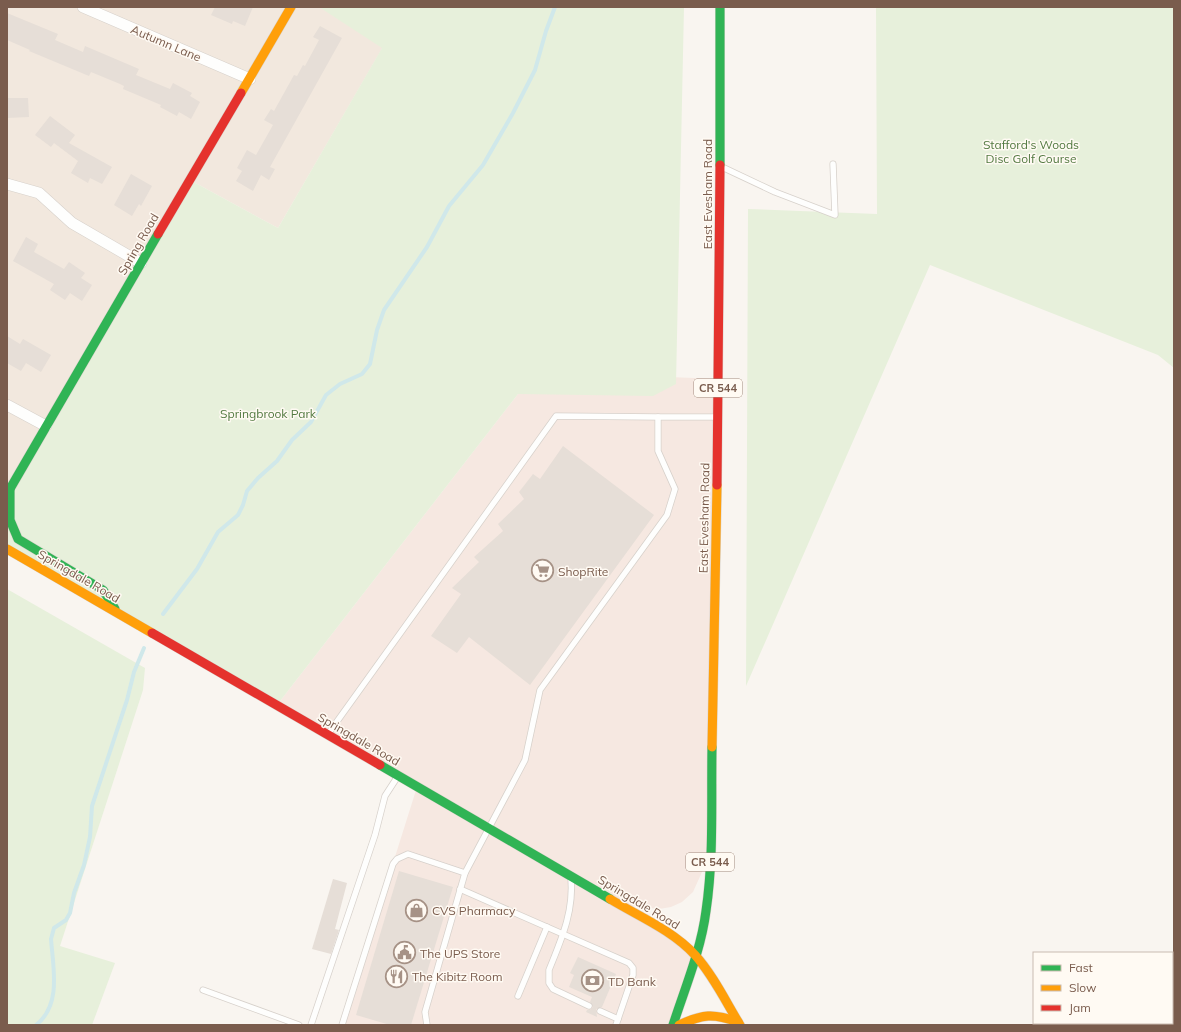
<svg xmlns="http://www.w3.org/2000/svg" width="1181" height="1032" font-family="Mulish,sans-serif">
	<rect width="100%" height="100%" fill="#f9f5f0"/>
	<!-- residential -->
	<polygon fill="#f2e8de" points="7,7 329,7 391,33 278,228 190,180 7,494"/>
	<!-- commercial -->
	<polygon fill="#f6e8e1" points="518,371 719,379 711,852 693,892 682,902 671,907 659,909 624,905 695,955 673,1025 342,1025 417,787 277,705 518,394"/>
	<!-- green -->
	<g fill="#e7f0db">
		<polygon points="319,7 684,7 676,384 653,396 518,394 277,705 7,549 7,494 190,180 278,228 382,48"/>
		<polygon points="876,7 1174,7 1174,368 1158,355 930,265 746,686 748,209 877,214"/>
		<polygon points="7,589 145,668 143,690 60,946 115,963 92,1025 7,1025"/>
	</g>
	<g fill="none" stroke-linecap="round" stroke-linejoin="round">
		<!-- stream -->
		<g stroke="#d0e8ea" stroke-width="4">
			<polyline points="163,614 197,569 218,532 238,515 243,505 247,491 258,478 277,461 292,440 311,422 326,395 340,384 362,374 370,364 377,330 384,310 427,247 449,206 483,165 513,113 535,70 546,31 555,7"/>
			<path d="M36,1025C62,1005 53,967 51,939L54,928L66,920L70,913L74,893L84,865L90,837L92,806L127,700L134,672L144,648"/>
		</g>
	</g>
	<!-- building -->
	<g fill="#e6ded7">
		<polygon points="215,7 253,7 245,26 233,21 232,24 211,15"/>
		<polygon points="7,13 58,34 55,40 83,52 85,46 139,69 136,75 170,89 173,83 192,93 190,96 200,102 191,119 179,112 177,116 160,107 161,105 123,89 124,86 120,84 91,72 89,76 29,51 30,50 7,40"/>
		<polygon points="320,26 342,38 270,167 275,169 269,180 261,175 253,191 236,181 242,171 237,168 247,150 256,155 273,125 264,120 271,109 274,111 294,75 297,76 303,65 305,66 319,40 313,37"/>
		<polygon points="7,98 28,98 29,117 7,118"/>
		<polygon points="50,116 75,135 69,143 112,167 102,184 90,178 88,183 71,173 78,161 54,143 51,147 35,135"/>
		<polygon points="131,174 152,186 141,206 139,204 132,216 114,205"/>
		<polygon points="26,237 38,244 34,252 64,269 69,262 85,273 81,278 92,285 82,301 70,293 65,300 50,290 54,284 13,261"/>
		<polygon points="7,336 20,344 23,339 51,355 41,372 26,363 21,371 7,363"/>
		<polygon points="563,446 654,515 530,685 469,637 457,653 431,636 461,594 452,588 479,562 474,557 503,531 498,524 524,499 519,492 533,474 540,479"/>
		<polygon points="399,871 453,887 411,1025 390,1025 356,1015"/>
		<polygon points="333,879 347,883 335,929 339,930 331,954 312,949"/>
		<polygon points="578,957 616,974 602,1007 596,1009 597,1017 586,1012 587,1010 590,1010 593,1007 590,1002 592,997 569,987 574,975 570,973"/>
	</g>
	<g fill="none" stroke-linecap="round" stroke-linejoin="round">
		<defs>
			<g id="lane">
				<polyline points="722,167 775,192 835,215 833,164"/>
				<polyline points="328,734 556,416 658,417"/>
				<path d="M571,878C574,912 561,940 549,970V983L553,989L589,1006"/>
				<polyline points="460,889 629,963 633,968 633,975 616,1025"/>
				<polyline points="203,990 299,1025"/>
				<polyline points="518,996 547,927"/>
				<polyline points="600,1011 618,1019"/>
				<polyline points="311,1025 375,835 385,796 398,776"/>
				<polyline points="342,1025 393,864 397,859 408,854 465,873"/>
				<polyline points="427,1025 425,1012 465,873 525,760 540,690 667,515 675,489 658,451 658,417 717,417"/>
			</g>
			<g id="street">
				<polyline points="83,7 250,79"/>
				<polyline points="7,184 39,193 72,223 141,263"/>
				<polyline points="7,405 46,426"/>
			</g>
			<g id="fast">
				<polyline points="720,165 720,7"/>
				<polyline points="10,488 10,520 18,539 103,590 115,609"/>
				<polyline points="7,494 158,234"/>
				<polyline points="380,765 610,899"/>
				<path d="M673,1025C685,988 701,950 706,911C714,857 711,801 712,747"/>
			</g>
			<g id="slow">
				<polyline points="241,93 291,7"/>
				<polyline points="7,549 152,633"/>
				<polyline points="712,747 717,485"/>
				<path d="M610,899C638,916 672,930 695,955C713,975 726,1002 740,1025"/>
				<path d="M679,1025C703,1014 713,1013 738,1022"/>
			</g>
			<g id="jam">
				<polyline points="158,234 241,93"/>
				<polyline points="717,485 720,165"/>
				<polyline points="152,633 380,765"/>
			</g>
		</defs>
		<!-- lane casing -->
		<use href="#lane" stroke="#d7d1cb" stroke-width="7"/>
		<!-- street casing -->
		<use href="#street" stroke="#d7d1cb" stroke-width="12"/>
		<!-- fast casing -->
		<use href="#fast" stroke="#d9d2cb" stroke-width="10"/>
		<!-- slow casing -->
		<use href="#slow" stroke="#d9d2cb" stroke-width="10"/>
		<!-- jam casing -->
		<use href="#jam" stroke="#d9d2cb" stroke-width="10"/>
		<!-- lane -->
		<use href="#lane" stroke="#fefefd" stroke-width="5.5"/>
		<!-- street -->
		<use href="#street" stroke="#fefefd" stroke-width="11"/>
		<!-- fast -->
		<use href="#fast" stroke="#30b455" stroke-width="9"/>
		<!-- slow -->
		<use href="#slow" stroke="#ff9f0a" stroke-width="9"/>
		<!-- jam -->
		<use href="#jam" stroke="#e5322d" stroke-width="9"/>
	</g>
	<!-- icons -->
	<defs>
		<symbol id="supermarket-ring" viewBox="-11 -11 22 22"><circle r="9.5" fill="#fffaf3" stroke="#a69286" stroke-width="1.5"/><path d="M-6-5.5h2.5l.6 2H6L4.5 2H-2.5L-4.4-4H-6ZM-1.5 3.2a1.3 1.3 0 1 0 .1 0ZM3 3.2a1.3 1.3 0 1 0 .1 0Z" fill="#a69286"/></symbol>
		<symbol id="shop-ring" viewBox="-11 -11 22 22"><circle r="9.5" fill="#fffaf3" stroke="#a69286" stroke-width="1.5"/><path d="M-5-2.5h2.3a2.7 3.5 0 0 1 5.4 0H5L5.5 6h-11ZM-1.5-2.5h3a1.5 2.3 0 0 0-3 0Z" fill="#a69286"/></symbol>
		<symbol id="civic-ring" viewBox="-11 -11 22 22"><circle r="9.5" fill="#fffaf3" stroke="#a69286" stroke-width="1.5"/><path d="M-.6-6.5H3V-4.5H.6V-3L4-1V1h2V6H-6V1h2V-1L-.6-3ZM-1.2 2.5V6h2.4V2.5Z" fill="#a69286"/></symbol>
		<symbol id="restaurant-ring" viewBox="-11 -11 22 22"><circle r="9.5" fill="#fffaf3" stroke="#a69286" stroke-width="1.5"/><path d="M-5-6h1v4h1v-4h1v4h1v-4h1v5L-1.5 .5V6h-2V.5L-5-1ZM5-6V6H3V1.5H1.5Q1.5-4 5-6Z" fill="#a69286"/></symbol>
		<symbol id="bank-ring" viewBox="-11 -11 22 22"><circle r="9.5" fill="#fffaf3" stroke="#a69286" stroke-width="1.5"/><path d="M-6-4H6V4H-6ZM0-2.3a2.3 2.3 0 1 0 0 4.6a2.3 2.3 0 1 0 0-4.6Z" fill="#a69286"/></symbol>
	</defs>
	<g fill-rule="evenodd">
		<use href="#supermarket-ring" x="530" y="558" width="25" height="25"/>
		<use href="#shop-ring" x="404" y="898" width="25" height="25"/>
		<use href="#civic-ring" x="392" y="940" width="25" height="25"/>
		<use href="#restaurant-ring" x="384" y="964" width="25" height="25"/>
		<use href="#bank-ring" x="580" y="968" width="25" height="25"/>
	</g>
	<g text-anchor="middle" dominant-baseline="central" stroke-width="3" stroke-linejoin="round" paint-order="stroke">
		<!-- shield labels -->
		<g fill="#fffaf3" stroke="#a28b7f" stroke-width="1">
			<rect x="694" y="379" width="48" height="18" rx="3"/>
			<rect x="686" y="853" width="48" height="18" rx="3"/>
		</g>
		<g font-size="11" font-weight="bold" fill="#7a5c4d">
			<text x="718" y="388">CR 544</text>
			<text x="710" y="862">CR 544</text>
		</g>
		<!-- street labels -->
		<g font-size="12" fill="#7a5c4d" stroke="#fffaf3">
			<text transform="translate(166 43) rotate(23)">Autumn Lane</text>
			<text transform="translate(707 194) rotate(-90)">East Evesham Road</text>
			<text transform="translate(138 244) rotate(-60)">Spring Road</text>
			<text transform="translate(704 518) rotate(-89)">East Evesham Road</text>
			<text transform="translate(79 576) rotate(30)">Springdale Road</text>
			<text transform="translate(359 739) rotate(30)">Springdale Road</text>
			<text transform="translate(639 902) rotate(31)">Springdale Road</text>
		</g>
		<!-- park labels -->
		<g font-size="12" fill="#537a41" stroke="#fffaf3">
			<text x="1031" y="144">Stafford's Woods<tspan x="1031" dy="14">Disc Golf Course</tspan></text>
			<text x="268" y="413">Springbrook Park</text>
		</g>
		<!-- poi labels -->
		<g font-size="12" fill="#7a5c4d" stroke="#fffaf3" text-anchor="start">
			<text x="558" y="571">ShopRite</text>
			<text x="432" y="910">CVS Pharmacy</text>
			<text x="420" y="953">The UPS Store</text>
			<text x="412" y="976">The Kibitz Room</text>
			<text x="608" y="981">TD Bank</text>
		</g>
	</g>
	<!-- border -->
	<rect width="1181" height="1032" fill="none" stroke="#7a5c4d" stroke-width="16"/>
	<!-- legend -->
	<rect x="1033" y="952" width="140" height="72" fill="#fffaf3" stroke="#cabbb1"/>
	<rect x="1041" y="965" width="20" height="6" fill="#30b455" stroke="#cabbb1"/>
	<text x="1069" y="972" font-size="12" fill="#7a5c4d">Fast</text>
	<rect x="1041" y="985" width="20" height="6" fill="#ff9f0a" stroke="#cabbb1"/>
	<text x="1069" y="992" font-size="12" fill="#7a5c4d">Slow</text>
	<rect x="1041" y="1005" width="20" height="6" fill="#e5322d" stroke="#cabbb1"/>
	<text x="1069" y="1012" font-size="12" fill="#7a5c4d">Jam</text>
</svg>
